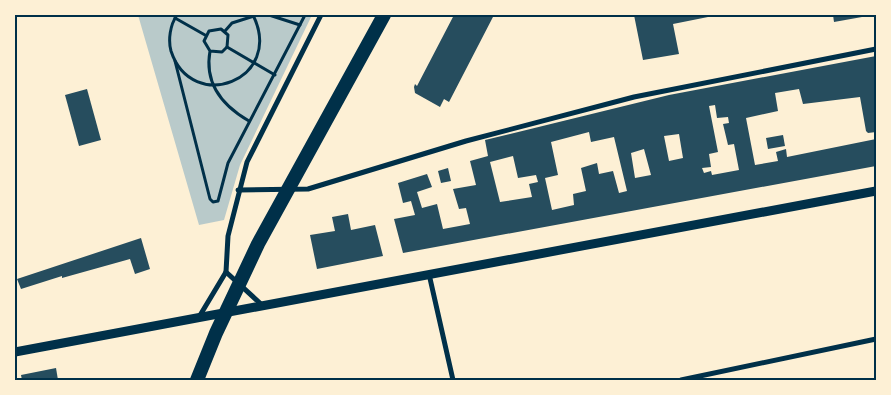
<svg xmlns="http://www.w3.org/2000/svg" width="891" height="395" font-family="Signika,sans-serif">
	<rect width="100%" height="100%" fill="#fdf0d5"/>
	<!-- green -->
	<polygon fill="#b9caca" points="138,15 312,15 240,165 224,220 199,225"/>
	<!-- building -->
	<g fill="#264d5e" fill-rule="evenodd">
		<polygon points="454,15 494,15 449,102 444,99 440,107 415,93 414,87 415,84 417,86"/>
		<polygon points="634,15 712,15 713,16 673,24 679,54 643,60"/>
		<polygon points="833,15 862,15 862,17 834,22"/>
		<path d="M876,56V132L868,133L866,131L860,97L803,104L799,89L775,93L778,111L746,118L755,165L778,161L776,152L786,149L787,157L876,139V166L403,253L394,219L415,215L411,201L403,203L398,183L427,174L432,187L417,192L422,208L437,204L443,229L470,224L466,208L459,209L453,189L476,185L470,161L488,156L485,140L669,95ZM715,105L717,118L728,117L729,123L723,124L728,145L734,144L739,170L712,175L711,171L704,173L702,168L711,167L709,154L718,152L709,106ZM589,132L591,142L614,137L627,191L619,193L613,171L599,174L597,163L581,168L586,191L573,194L574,205L552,210L545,178L558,175L551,142ZM679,134L683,158L669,161L664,136ZM644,149L651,175L635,178L631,153ZM513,156L518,178L536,175L538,182L529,184L532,197L500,202L490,162Z"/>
		<polygon points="87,89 101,140 79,146 65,95"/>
		<polygon points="783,135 785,146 768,149 766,138"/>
		<polygon points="448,168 451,181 441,183 438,171"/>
		<polygon points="348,214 351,230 375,225 383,256 317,269 310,235 335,231 332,217"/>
		<polygon points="141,238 150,269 135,274 130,259 62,278 62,276 21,289 17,279"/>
		<polygon points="56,368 58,380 22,380 21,375"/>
	</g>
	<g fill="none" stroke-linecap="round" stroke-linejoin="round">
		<!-- path -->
		<g stroke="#003049" stroke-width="3">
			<path d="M177,15C170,25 168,40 171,51C192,115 285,80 253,15"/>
			<polyline points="269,15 300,25"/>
			<polyline points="175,18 205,35"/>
			<polyline points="225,31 232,23 257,15"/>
			<polyline points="227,47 275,75"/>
			<path d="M210,51L222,52L227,47L228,35L221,29L209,31L204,41L210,51C204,84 223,106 249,121"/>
			<polyline points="175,61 210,199 213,202 218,201 228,163 305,15"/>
		</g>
		<!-- minor -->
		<g stroke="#003049" stroke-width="5">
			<polyline points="238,190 308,189 466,141 634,97 876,49"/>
			<polyline points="226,272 262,305"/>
			<polyline points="429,274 453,380"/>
			<polyline points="199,317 226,272 228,236 247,162 321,15"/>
			<polyline points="681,380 876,339"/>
		</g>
		<!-- tertiary -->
		<polyline stroke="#003049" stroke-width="9" points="15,352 876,191"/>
		<!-- trunk -->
		<polyline stroke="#003049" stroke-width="14" points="197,380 216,333 258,244 384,15"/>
	</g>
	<!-- border -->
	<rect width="891" height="395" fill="none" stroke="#fdf0d5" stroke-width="32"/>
	<rect x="16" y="16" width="859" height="363" fill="none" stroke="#003049" stroke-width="2"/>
</svg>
